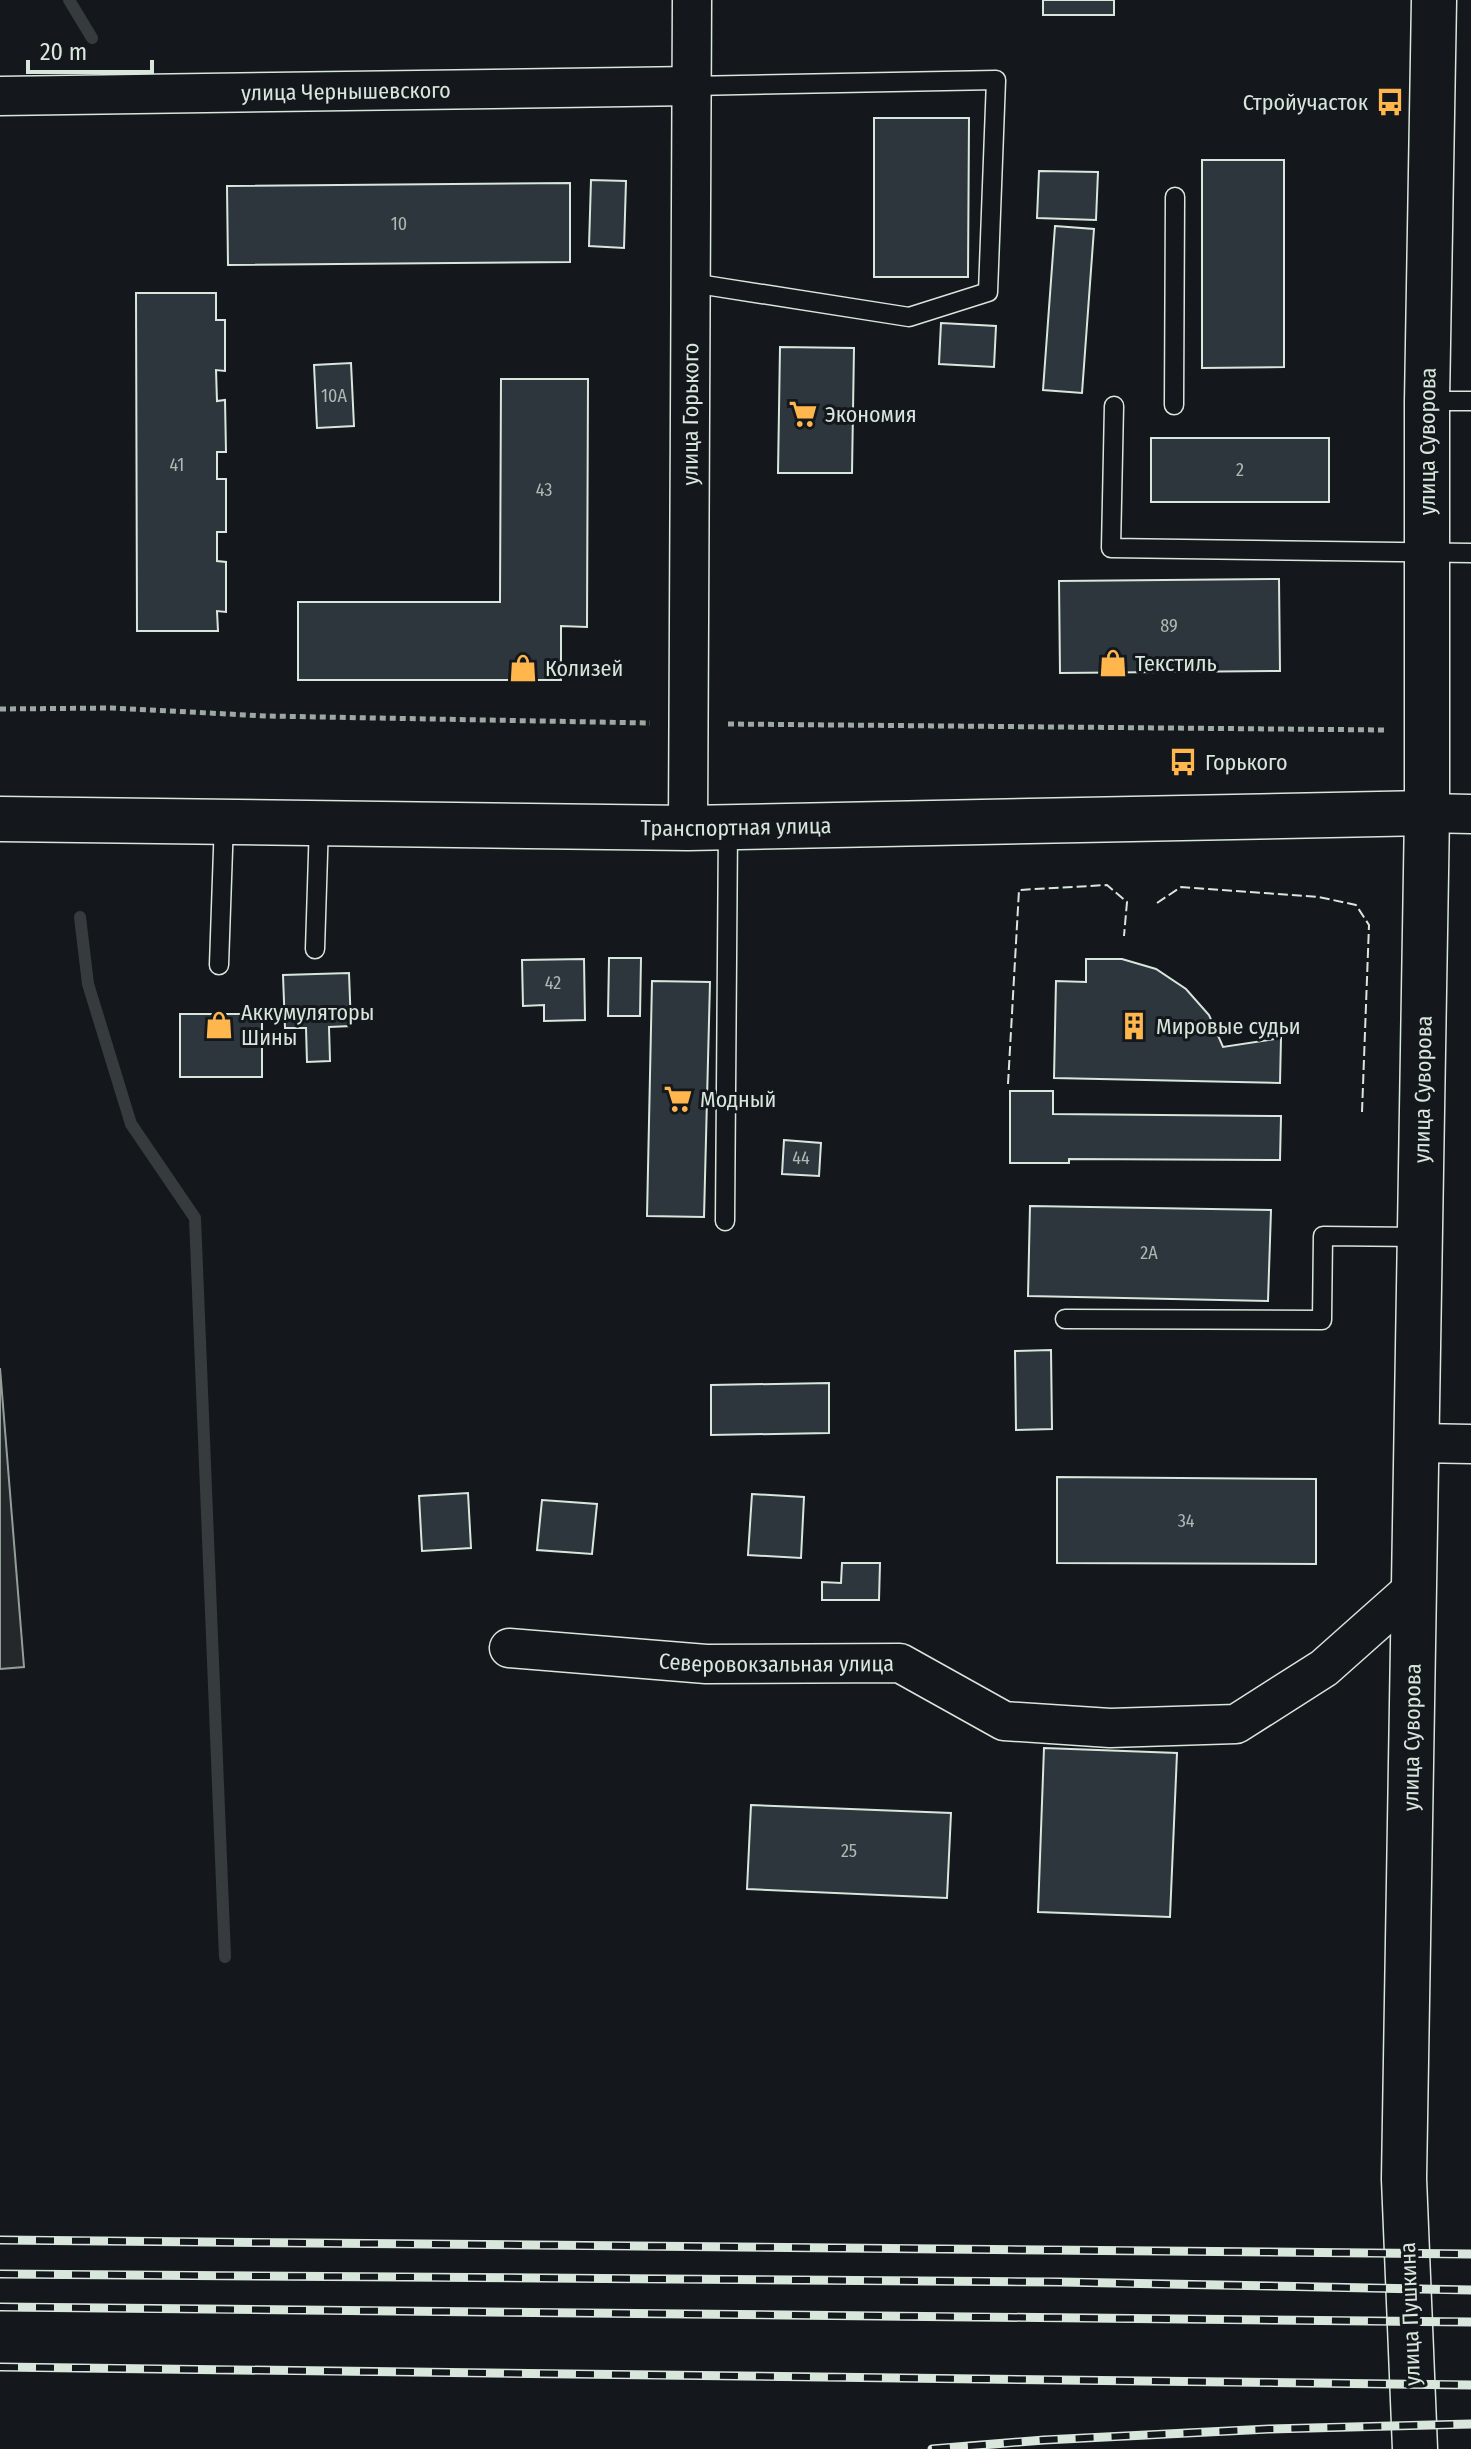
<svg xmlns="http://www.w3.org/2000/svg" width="1471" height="2449" font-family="'Fira Sans Condensed',sans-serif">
	<rect width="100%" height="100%" fill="#14181c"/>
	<!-- parking -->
	<polygon fill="#24282b" stroke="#939e99" stroke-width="2" points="0,1368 24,1667 0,1669"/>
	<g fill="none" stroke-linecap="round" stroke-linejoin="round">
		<!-- stream -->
		<g stroke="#363b3e" stroke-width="12">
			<polyline points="69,0 92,38"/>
			<polyline points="80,917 88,984 131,1124 195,1218 225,1957"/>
		</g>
	</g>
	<!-- building -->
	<g fill="#2c363c" stroke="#d8e6dc" stroke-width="2">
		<rect x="1043" y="0" width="71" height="15"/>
		<polygon points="874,118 969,118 968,277 874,277"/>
		<polygon points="1202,160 1284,160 1284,367 1202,368"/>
		<polygon points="1039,171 1098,172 1096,220 1037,218"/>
		<polygon points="591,180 626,181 624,248 589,246"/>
		<polygon points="570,183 570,262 228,265 227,186"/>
		<polygon points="1055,226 1094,229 1082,393 1043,390"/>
		<polygon points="136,293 216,293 216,320 225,320 225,371 216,370 217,401 225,400 226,452 217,452 217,479 226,479 226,532 217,532 217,561 226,562 226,612 217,611 218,631 137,631"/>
		<polygon points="941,323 996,326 994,367 939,364"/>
		<polygon points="780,347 854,348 852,473 778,473"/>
		<polygon points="351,363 354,426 317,428 314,365"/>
		<polygon points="501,379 588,379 587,627 561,626 561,680 298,680 298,602 500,602"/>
		<rect x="1151" y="438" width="178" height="64"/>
		<polygon points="1279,579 1280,671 1060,673 1059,581"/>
		<polygon points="609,958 641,958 640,1016 608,1016"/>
		<polygon points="584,959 585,1020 544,1021 544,1005 523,1006 522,960"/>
		<polygon points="1086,959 1122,959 1156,969 1186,989 1209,1015 1223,1047 1281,1038 1280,1083 1054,1078 1056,981 1086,982"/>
		<polygon points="349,973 351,1026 329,1027 330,1061 307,1062 306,1028 285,1028 283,975"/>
		<polygon points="652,981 710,982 704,1217 647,1216"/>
		<rect x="180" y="1014" width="82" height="63"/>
		<polygon points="1010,1091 1053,1091 1053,1114 1281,1116 1280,1160 1069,1159 1069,1163 1010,1163"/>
		<polygon points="784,1140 821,1143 819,1176 782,1174"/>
		<polygon points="1030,1206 1271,1210 1268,1301 1028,1296"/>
		<polygon points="1051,1350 1052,1429 1016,1430 1015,1351"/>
		<polygon points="829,1383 829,1433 711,1435 711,1385"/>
		<polygon points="1057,1477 1316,1479 1316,1564 1057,1563"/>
		<polygon points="468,1493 471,1548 422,1551 419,1496"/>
		<polygon points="752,1494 804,1497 801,1558 748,1555"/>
		<polygon points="542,1500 597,1504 592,1554 537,1550"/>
		<polygon points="842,1563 880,1563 879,1600 822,1600 822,1582 841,1583"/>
		<polygon points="1044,1748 1177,1753 1170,1917 1038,1912"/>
		<polygon points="751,1805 951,1813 947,1898 747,1889"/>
	</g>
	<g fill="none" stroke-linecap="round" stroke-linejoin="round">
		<defs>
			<g id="service">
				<polyline points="692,283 909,317 988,292 996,80 692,86"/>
				<polyline points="1427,401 1471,401"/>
				<polyline points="1174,405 1175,197"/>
				<polyline points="1114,406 1111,548 1471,553"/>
				<polyline points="315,949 319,823"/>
				<polyline points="219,965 224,821"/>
				<polyline points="725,1221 728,827"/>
				<polyline points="1065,1319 1322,1320 1323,1236 1420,1237"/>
			</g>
			<g id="minor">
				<path id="s1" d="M0,96L692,86"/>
				<polyline points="1427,813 1471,814"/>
				<path id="s2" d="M688,828L692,0"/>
				<polyline points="1417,1443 1471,1444"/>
				<path id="s3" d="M509,1648L706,1664L900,1663L1004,1721L1110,1728L1236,1724L1324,1668L1414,1588"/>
			</g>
			<g id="tertiary">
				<path id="s4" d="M0,819L688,828L1427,813"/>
			</g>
			<g id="secondary">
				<path id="s5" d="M1415,2449L1404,2179L1427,813V401L1434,0"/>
			</g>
		</defs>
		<!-- service casing -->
		<use href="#service" stroke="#d8e6dc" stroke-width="21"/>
		<!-- minor casing -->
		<use href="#minor" stroke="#d8e6dc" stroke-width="41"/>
		<!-- tertiary casing -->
		<use href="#tertiary" stroke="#d8e6dc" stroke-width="47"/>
		<!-- secondary casing -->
		<use href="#secondary" stroke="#d8e6dc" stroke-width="47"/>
		<!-- path -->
		<g stroke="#9da8a2" stroke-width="5" stroke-dasharray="6 4" stroke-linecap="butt">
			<polyline points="0,709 112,708 266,716 650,723"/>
			<polyline points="728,724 1386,730"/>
		</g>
		<!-- service -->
		<use href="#service" stroke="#14181c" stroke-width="18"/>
		<!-- minor -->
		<use href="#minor" stroke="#14181c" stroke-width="38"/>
		<!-- tertiary -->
		<use href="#tertiary" stroke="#14181c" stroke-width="44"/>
		<!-- secondary -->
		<use href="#secondary" stroke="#14181c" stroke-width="44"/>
		<defs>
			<g id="rail">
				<polyline points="0,2240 1471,2254"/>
				<polyline points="0,2274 1061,2282 1471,2290"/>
				<polyline points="0,2307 1471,2322"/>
				<polyline points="0,2367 1471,2385"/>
				<polyline points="932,2449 1044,2440 1269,2429 1471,2424"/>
			</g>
		</defs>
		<!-- rail casing -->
		<use href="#rail" stroke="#d8e6dc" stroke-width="9"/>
		<!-- rail -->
		<use href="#rail" stroke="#14181c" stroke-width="6" stroke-dasharray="18" stroke-linecap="butt"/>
		<!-- fence -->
		<g stroke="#d8e6dc" stroke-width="2" stroke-dasharray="10 4" stroke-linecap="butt">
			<polyline points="1157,903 1181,887 1319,897 1356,905 1369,925 1362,1112"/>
			<polyline points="1008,1084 1019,890 1107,885 1127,902 1124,936"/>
		</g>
	</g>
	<!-- icons -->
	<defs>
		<symbol id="bus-bare" viewBox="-9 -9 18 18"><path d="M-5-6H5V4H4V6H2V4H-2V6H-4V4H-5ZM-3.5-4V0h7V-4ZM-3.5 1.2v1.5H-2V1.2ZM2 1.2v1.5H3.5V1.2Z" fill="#ffb74d" stroke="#14181c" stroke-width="2.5" paint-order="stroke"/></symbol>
		<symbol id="supermarket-bare" viewBox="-9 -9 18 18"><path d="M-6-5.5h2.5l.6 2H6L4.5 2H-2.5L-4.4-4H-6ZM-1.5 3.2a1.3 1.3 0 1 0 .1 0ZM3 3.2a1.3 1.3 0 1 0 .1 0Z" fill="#ffb74d" stroke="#14181c" stroke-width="2.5" paint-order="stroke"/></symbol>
		<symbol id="shop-bare" viewBox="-9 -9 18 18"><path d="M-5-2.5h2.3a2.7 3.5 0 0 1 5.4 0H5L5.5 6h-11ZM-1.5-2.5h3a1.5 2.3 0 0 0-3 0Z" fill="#ffb74d" stroke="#14181c" stroke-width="2.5" paint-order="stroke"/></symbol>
		<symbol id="building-bare" viewBox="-9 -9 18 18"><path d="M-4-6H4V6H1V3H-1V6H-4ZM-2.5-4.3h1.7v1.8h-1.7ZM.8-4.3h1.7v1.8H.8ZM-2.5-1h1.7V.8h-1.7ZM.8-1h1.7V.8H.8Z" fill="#ffb74d" stroke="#14181c" stroke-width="2.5" paint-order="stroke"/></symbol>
	</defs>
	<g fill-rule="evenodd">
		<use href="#bus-bare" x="1370" y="82" width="40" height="40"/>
		<use href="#supermarket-bare" x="783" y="394" width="40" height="40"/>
		<use href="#shop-bare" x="1093" y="643" width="40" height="40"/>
		<use href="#shop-bare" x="503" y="648" width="40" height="40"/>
		<use href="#bus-bare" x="1163" y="742" width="40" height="40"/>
		<use href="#shop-bare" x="199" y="1005" width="40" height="40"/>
		<use href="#building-bare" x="1114" y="1006" width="40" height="40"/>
		<use href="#supermarket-bare" x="658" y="1079" width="40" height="40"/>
	</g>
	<g text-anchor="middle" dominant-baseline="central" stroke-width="6" stroke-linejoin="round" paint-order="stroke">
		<!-- number labels -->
		<g font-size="18" fill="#adbab4">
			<text x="399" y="224">10</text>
			<text x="334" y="396">10А</text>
			<text x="177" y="465">41</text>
			<text x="1240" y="470">2</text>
			<text x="544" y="490">43</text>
			<text x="1169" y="626">89</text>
			<text x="553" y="983">42</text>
			<text x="801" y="1158">44</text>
			<text x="1149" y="1253">2А</text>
			<text x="1186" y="1521">34</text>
			<text x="849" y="1851">25</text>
		</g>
		<!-- street labels -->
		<g font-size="22" fill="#d8e6dc" stroke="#14181c">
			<text stroke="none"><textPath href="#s1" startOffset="346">улица Чернышевского</textPath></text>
			<text stroke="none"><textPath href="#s2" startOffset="414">улица Горького</textPath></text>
			<text stroke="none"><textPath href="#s5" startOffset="2008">улица Суворова</textPath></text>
			<text stroke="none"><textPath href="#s4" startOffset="736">Транспортная улица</textPath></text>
			<text stroke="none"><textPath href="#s5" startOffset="1360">улица Суворова</textPath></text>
			<text stroke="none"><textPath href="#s3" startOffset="268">Северовокзальная улица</textPath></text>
			<text stroke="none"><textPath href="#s5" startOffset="712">улица Суворова</textPath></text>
			<text transform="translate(1410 2314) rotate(-92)">улица Пушкина</text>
		</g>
		<!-- poi labels -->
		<g font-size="22" fill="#d8e6dc" stroke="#14181c" text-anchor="start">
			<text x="1368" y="102" text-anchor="end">Стройучасток</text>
			<text x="825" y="414">Экономия</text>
			<text x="1135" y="663">Текстиль</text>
			<text x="545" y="668">Колизей</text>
			<text x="1205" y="762">Горького</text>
			<text x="241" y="1012">Аккумуляторы<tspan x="241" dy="25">Шины</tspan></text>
			<text x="1156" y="1026">Мировые судьи</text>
			<text x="700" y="1099">Модный</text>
		</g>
	</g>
	<!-- scale -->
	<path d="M28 60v12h124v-12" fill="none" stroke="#d8e6dc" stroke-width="4"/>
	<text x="40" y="60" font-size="24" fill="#d8e6dc" stroke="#14181c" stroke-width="6" paint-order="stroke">20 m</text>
</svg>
